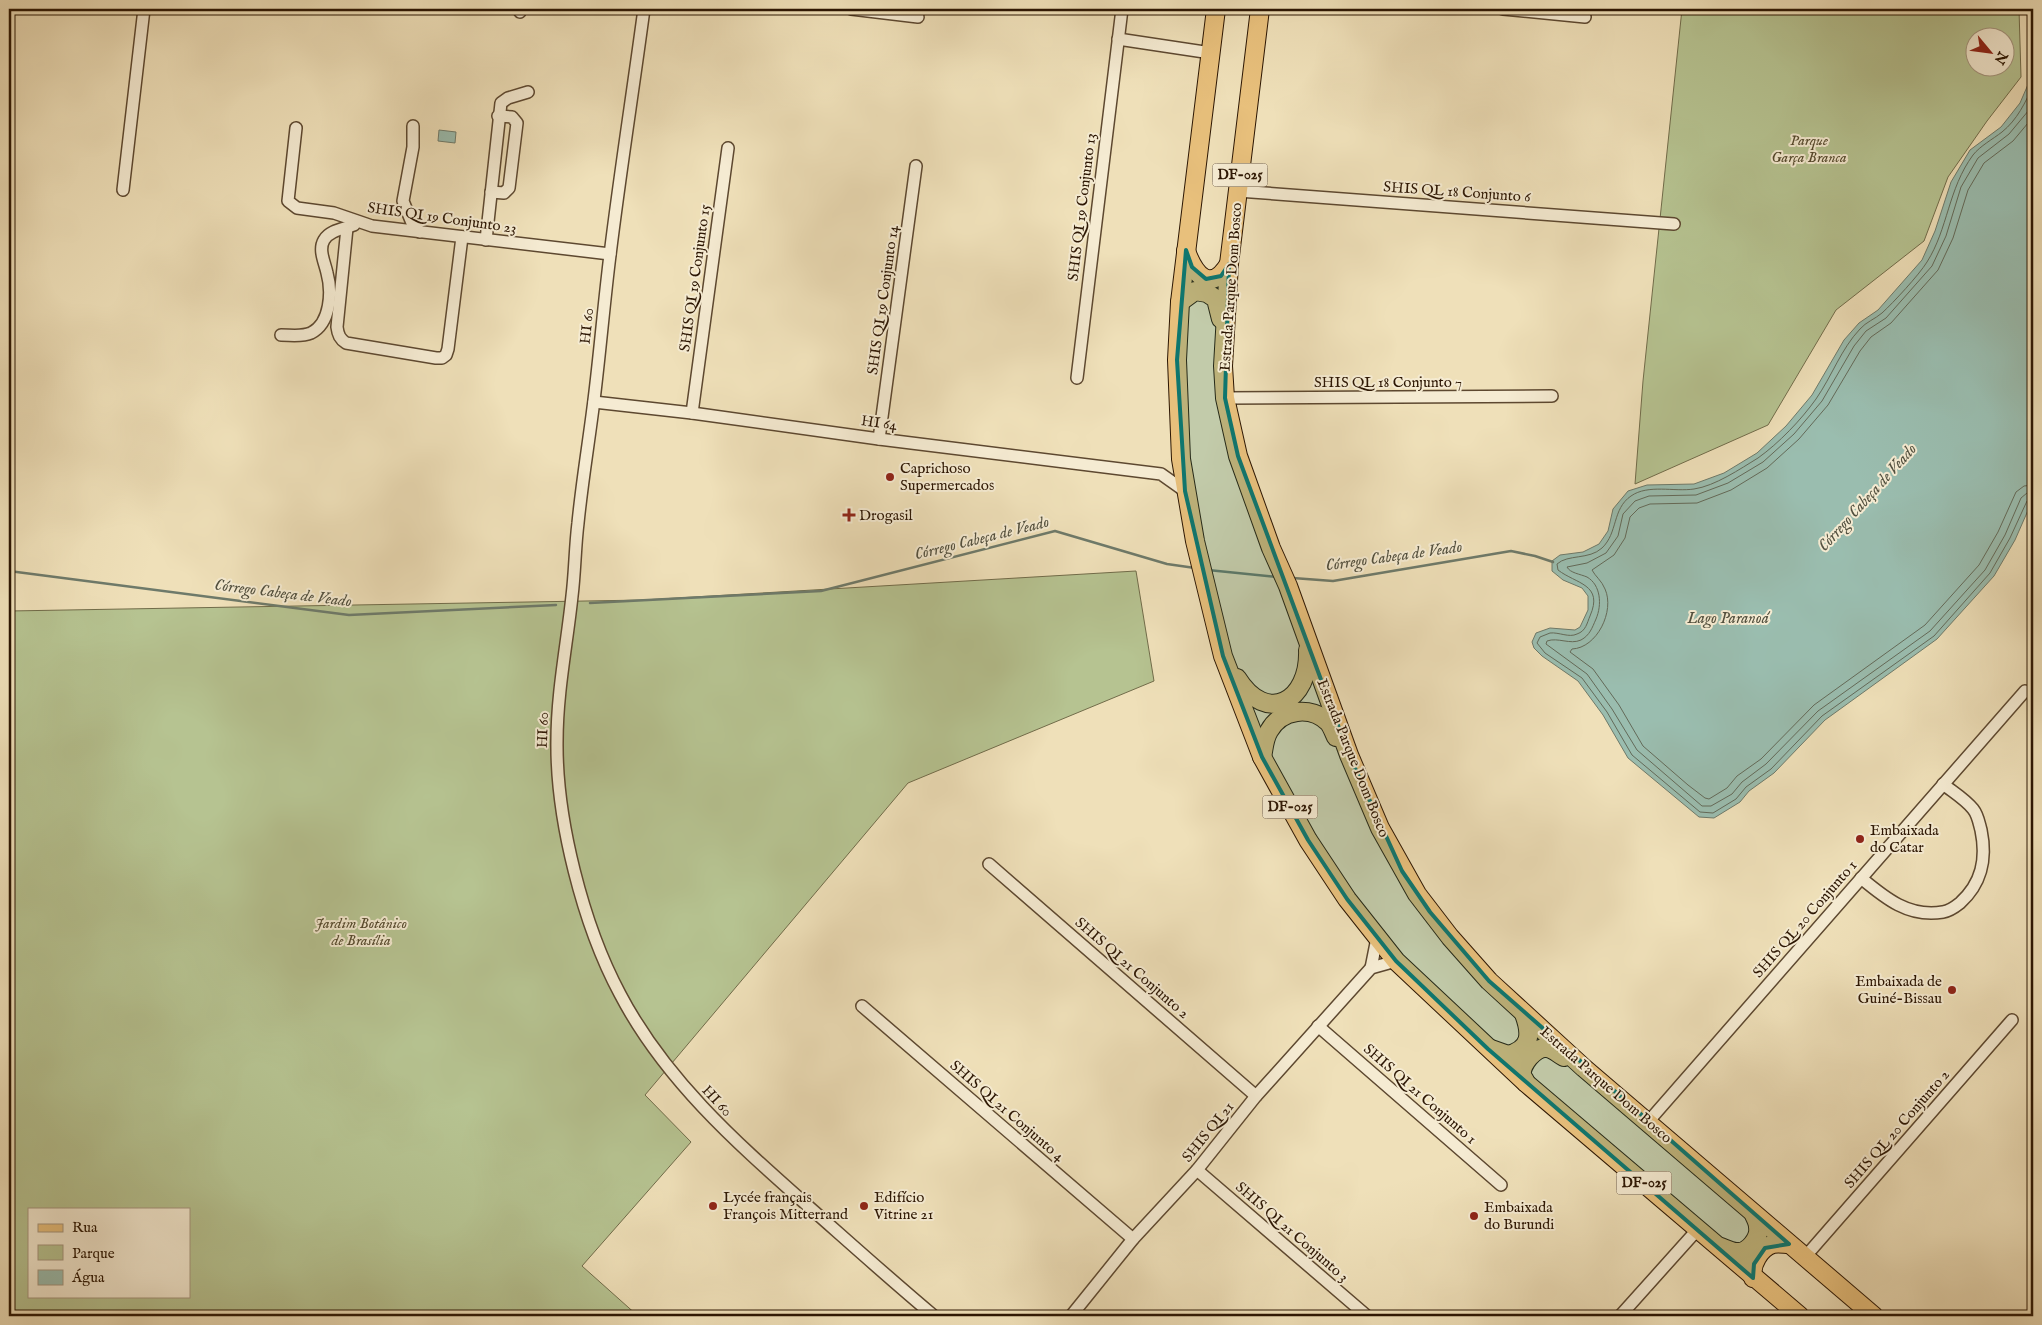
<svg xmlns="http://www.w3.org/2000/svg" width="2042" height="1325" font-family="'IM FELL English',serif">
	<rect width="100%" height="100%" fill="#efe0b9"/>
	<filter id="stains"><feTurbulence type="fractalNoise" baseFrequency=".004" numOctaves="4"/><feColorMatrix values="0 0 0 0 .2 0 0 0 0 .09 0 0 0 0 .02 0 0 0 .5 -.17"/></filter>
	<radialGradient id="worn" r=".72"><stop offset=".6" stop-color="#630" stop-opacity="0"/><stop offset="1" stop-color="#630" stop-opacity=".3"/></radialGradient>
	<!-- green -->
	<g fill="#b6c391" stroke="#716c4a" fill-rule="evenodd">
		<path d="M1682,9H2019L2021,77L1987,121L1948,177L1924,241L1836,310L1768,425L1635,484L1643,381ZM1974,38H2004V68H1974Z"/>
		<path d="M1136,571L1154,681L908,783L645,1095L691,1142L582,1266L638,1316H9V611L643,600ZM29,1209H189V1296H29Z"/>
	</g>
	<!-- water -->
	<g fill="#9abdaf" stroke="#6e7a6a">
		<polygon points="2033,73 2033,499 2015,540 1994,576 1937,639 1825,720 1774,773 1749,791 1740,802 1714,818 1699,817 1628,758 1603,715 1578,681 1542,656 1534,648 1532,642 1536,633 1550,628 1575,630 1580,627 1588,610 1588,596 1582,588 1563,580 1552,571 1552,561 1560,555 1583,552 1599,544 1608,531 1613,509 1628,491 1647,485 1694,484 1724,473 1757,453 1786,426 1812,395 1844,340 1859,323 1878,310 1922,260 1935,231 1951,182 1970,150 2001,127 2020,103"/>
		<polygon points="439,130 456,132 455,143 438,141"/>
	</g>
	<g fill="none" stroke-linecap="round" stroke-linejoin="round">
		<!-- shore -->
		<g stroke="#636a59" stroke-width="1">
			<path d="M2033,85C2026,102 2017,120 2002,132C1993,139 1980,146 1973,155C1948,189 1948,229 1927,262C1919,275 1893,303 1882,313C1875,319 1866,322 1860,329C1841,349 1832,376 1816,399C1801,420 1779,443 1758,458C1740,469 1715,486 1694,489C1674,492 1648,484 1631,496C1612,509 1618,533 1602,548C1589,560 1568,554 1557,564L1558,570C1576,584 1604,584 1590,616C1587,623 1586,631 1577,634C1569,638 1559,632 1550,633C1547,634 1543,636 1540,637L1537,643L1545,653L1582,678L1607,712L1632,755L1700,812L1713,813L1736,799L1746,787L1771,769L1822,716L1934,636L1990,573L2010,538L2027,501L2033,498"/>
			<path d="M2033,101L2029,110L2009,134L1978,158L1961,187L1946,236L1932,266L1886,318L1866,331L1854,346L1822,401L1794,434L1763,462L1728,483L1696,495L1649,496L1635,501L1623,514L1618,536L1606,553L1587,563L1567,567C1570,573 1580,574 1587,577C1601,585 1602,605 1596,619C1592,628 1590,635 1581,640C1570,645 1558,637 1547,641L1546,644L1587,674L1612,709L1637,750L1702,806H1711L1732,794L1742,782L1766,764L1818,711L1930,631L1985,570L2005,535L2021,498L2027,493L2033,492"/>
			<path d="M2033,117L2013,141L1984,163L1968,190L1953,238L1938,270L1891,323L1871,337L1860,351L1828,405L1799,439L1767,468L1731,490L1697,503L1650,504L1639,508L1630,517L1625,538L1614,555L1592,570C1595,576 1602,581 1605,589C1615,611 1597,648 1572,649L1570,652L1593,669L1619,705L1643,746L1688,785L1705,798L1709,799L1727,788L1737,776L1761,759L1814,705L1925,625L1979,565L1998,532L2016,492L2024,486L2033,485"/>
		</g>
		<!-- stream -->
		<g stroke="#6e7a6a" stroke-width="2.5">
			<polyline points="1208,570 1277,577"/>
			<polyline points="9,571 349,615 556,605"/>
			<polyline points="1293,578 1333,581 1511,551 1535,556 1553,562"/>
			<polyline points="590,603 821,591 1055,531 1167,564 1195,568"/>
		</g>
		<defs>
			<g id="minor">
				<polyline points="518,9 520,12"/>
				<path d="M644,9C633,91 620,173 610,255C604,303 600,352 594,400C589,441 582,482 578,523C575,547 575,572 572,596C567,644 557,692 557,741C556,819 583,925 620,994C665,1080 737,1143 808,1206C850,1243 891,1280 934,1316"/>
				<polyline points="851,9 918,17"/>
				<polyline points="1503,9 1585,17"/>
				<polyline points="1118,39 1211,53"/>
				<polyline points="413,126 413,147 403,201 412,223 420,232"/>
				<polyline points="296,128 288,201 297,208 334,213 372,226 610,254"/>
				<polyline points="123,190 144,9"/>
				<polyline points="1238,191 1674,224"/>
				<polyline points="491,192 504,193 509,188 517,123 512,117 498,116"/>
				<path d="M347,228L337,327C338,335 340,339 346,343L436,358H442L446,355L448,349L462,237"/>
				<polyline points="486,240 501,103 508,98 528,92"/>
				<path d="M281,335C291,335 302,337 311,333C331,323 332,291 327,273C325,263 318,250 324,240C330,230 344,229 354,225"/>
				<polyline points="1077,378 1122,9"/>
				<polyline points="1225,398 1552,396"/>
				<polyline points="594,402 692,413 879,439 1161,474 1185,491"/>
				<polyline points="692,413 728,148"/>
				<polyline points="879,439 916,166"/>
				<polyline points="989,864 1256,1096"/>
				<path d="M1861,878C1885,898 1909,918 1943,912C1950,911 1955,907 1960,903C1982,883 1987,859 1981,830C1979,823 1978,815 1973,809C1965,799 1953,792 1943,784"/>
				<polyline points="1371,968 1377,938"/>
				<polyline points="862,1006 1133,1239"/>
				<polyline points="1318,1026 1501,1185"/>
				<polyline points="1648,1122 2025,691"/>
				<polyline points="1197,1170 1367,1316"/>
				<polyline points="1805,1257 2012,1020"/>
				<polyline points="1071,1316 1133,1239 1197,1170 1256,1096 1371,968 1396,961"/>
				<polyline points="1620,1316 1698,1229"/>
			</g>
			<g id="primary">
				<polyline points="1216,9 1180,302 1177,360 1181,459 1195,541 1223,656 1262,757 1308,840 1347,899 1396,961 1526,1083 1800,1316"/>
				<polyline points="1260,9 1229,264 1223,366 1225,398 1238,456 1271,548 1288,586 1349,755 1380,828 1417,894 1450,937 1489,981 1584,1068 1874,1316"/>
				<path d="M1186,251C1195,275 1210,294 1229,264"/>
				<polyline points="1180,302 1195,291 1207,293 1216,299 1221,319"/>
				<path d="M1237,678C1267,726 1310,701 1308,650"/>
				<path d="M1262,757C1264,748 1264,739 1269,731C1281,709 1311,705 1329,723C1332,727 1334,733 1336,737"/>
				<path d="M1491,1049L1508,1055C1532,1049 1531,1033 1524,1014"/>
				<path d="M1526,1083C1526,1082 1523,1077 1522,1076C1520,1065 1535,1047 1546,1048C1553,1048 1558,1054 1564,1057"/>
				<path d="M1721,1247C1726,1249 1732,1252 1737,1252C1748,1253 1760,1238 1758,1227C1758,1223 1756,1219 1754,1215"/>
				<path d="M1753,1278C1750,1265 1760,1248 1773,1244C1778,1243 1784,1244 1789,1244"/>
			</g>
		</defs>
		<!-- minor casing -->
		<use href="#minor" stroke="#5d4830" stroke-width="14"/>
		<!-- primary casing -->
		<use href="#primary" stroke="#2c1603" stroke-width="20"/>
		<!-- minor -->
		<use href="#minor" stroke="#f5ebd2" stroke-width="11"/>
		<!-- primary -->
		<use href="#primary" stroke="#e8c07c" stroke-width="18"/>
	</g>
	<!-- marked area -->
	<path fill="#0f766e" fill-opacity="0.2" stroke="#0f766e" stroke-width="4" stroke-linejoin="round" d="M1186,250L1192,267L1206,279L1221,276L1229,264L1225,398L1238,456L1349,755L1402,871L1430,912L1489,981L1789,1244L1765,1248L1754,1264L1753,1278L1488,1049L1396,961L1347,899L1308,840L1262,757L1223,656L1185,491L1177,360Z"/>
	<!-- markers -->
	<g fill="#8f2418" stroke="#f5ebd2" stroke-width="2">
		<circle cx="890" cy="477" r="5"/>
		<path d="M846.5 507.5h5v5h5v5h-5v5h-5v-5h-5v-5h5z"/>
		<circle cx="1860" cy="839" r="5"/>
		<circle cx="1952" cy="990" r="5"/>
		<circle cx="713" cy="1206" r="5"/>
		<circle cx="864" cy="1206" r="5"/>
		<circle cx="1474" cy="1216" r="5"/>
	</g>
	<g text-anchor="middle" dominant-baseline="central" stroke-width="4" stroke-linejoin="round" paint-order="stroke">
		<!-- shield labels -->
		<g fill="#f5ebd2" stroke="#685641" stroke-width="1">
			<rect x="1212.5" y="163.5" width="55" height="23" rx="4"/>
			<rect x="1262.5" y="795.5" width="55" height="23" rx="4"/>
			<rect x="1616.5" y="1171.5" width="55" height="23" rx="4"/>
		</g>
		<g font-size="14" font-weight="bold" fill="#2c1603">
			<text x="1240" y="175">DF-025</text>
			<text x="1290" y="807">DF-025</text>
			<text x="1644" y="1183">DF-025</text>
		</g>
		<!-- park labels -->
		<g font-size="15" font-style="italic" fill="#554a2e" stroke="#f5ebd2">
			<text x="1809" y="140">Parque<tspan x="1809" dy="17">Garça Branca</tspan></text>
			<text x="361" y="923">Jardim Botânico<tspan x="361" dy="17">de Brasília</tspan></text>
		</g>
		<!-- street labels -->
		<g font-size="15" fill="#2c1603" stroke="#f5ebd2">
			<text transform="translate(1457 192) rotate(4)">SHIS QL 18 Conjunto 6</text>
			<text transform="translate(1082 207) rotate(-83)">SHIS QI 19 Conjunto 13</text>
			<text transform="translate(442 218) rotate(8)">SHIS QI 19 Conjunto 23</text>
			<text transform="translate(695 278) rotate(-82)">SHIS QI 19 Conjunto 15</text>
			<text transform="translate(1231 287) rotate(-86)">Estrada Parque Dom Bosco</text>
			<text transform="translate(883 300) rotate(-82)">SHIS QI 19 Conjunto 14</text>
			<text transform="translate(587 326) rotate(-84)">HI 60</text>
			<text x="1388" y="382">SHIS QL 18 Conjunto 7</text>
			<text transform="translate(879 423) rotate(8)">HI 64</text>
			<text transform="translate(543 730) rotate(-88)">HI 60</text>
			<text transform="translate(1353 758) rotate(68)">Estrada Parque Dom Bosco</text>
			<text transform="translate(1805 919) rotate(-49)">SHIS QL 20 Conjunto 1</text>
			<text transform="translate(1132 968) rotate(41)">SHIS QI 21 Conjunto 2</text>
			<text transform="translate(1606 1085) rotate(41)">Estrada Parque Dom Bosco</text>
			<text transform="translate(1420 1094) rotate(41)">SHIS QI 21 Conjunto 1</text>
			<text transform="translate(717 1101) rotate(47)">HI 60</text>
			<text transform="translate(1007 1111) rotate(41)">SHIS QI 21 Conjunto 4</text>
			<text transform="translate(1897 1129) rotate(-49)">SHIS QL 20 Conjunto 2</text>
			<text transform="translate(1208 1132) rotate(-51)">SHIS QI 21</text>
			<text transform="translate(1292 1232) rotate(41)">SHIS QI 21 Conjunto 3</text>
		</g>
		<!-- poi labels -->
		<g font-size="15" fill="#2c1603" stroke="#f5ebd2" text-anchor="start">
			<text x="900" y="468">Caprichoso<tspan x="900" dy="17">Supermercados</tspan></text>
			<text x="859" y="515">Drogasil</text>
			<text x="1870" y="830">Embaixada<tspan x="1870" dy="17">do Catar</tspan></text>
			<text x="1942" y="981" text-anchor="end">Embaixada de<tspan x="1942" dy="17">Guiné-Bissau</tspan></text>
			<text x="723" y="1197">Lycée français<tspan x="723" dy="17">François Mitterrand</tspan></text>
			<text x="874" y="1197">Edifício<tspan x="874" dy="17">Vitrine 21</tspan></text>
			<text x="1484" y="1207">Embaixada<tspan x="1484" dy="17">do Burundi</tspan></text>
		</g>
		<!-- water labels -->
		<g font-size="16" font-style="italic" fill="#52503f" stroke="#f5ebd2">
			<text transform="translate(1868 498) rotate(-48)">Córrego Cabeça de Veado</text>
			<text transform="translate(982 539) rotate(-14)">Córrego Cabeça de Veado</text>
			<text transform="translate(1394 557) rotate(-8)">Córrego Cabeça de Veado</text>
			<text transform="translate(283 594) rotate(7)">Córrego Cabeça de Veado</text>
			<text x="1728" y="619">Lago Paranoá</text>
		</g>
	</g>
	<!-- margin -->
	<rect width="2042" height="1325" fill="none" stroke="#efe0b9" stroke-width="30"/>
	<rect x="10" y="10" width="2022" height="1305" fill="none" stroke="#2c1603" stroke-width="2.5"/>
	<rect x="15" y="15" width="2012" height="1295" fill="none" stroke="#2c1603"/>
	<!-- legend -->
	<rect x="28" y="1208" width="162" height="90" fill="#f5ebd2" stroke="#a5967f"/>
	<rect x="38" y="1224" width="25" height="8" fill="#e8c07c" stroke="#a5967f"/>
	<text x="72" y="1232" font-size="15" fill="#2c1603">Rua</text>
	<rect x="38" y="1245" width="25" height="15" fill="#b6c391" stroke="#a5967f"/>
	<text x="72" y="1258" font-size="15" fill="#2c1603">Parque</text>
	<rect x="38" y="1270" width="25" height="15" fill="#9abdaf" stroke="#a5967f"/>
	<text x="72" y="1282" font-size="15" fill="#2c1603">Água</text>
	<!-- north arrow -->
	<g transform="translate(1990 52) rotate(119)"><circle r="24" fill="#f5ebd2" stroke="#a5967f"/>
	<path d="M0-4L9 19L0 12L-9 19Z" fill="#8f2418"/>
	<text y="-8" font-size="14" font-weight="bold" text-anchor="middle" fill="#2c1603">N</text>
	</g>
	<rect width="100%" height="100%" filter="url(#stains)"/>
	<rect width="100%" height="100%" fill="url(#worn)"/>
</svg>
